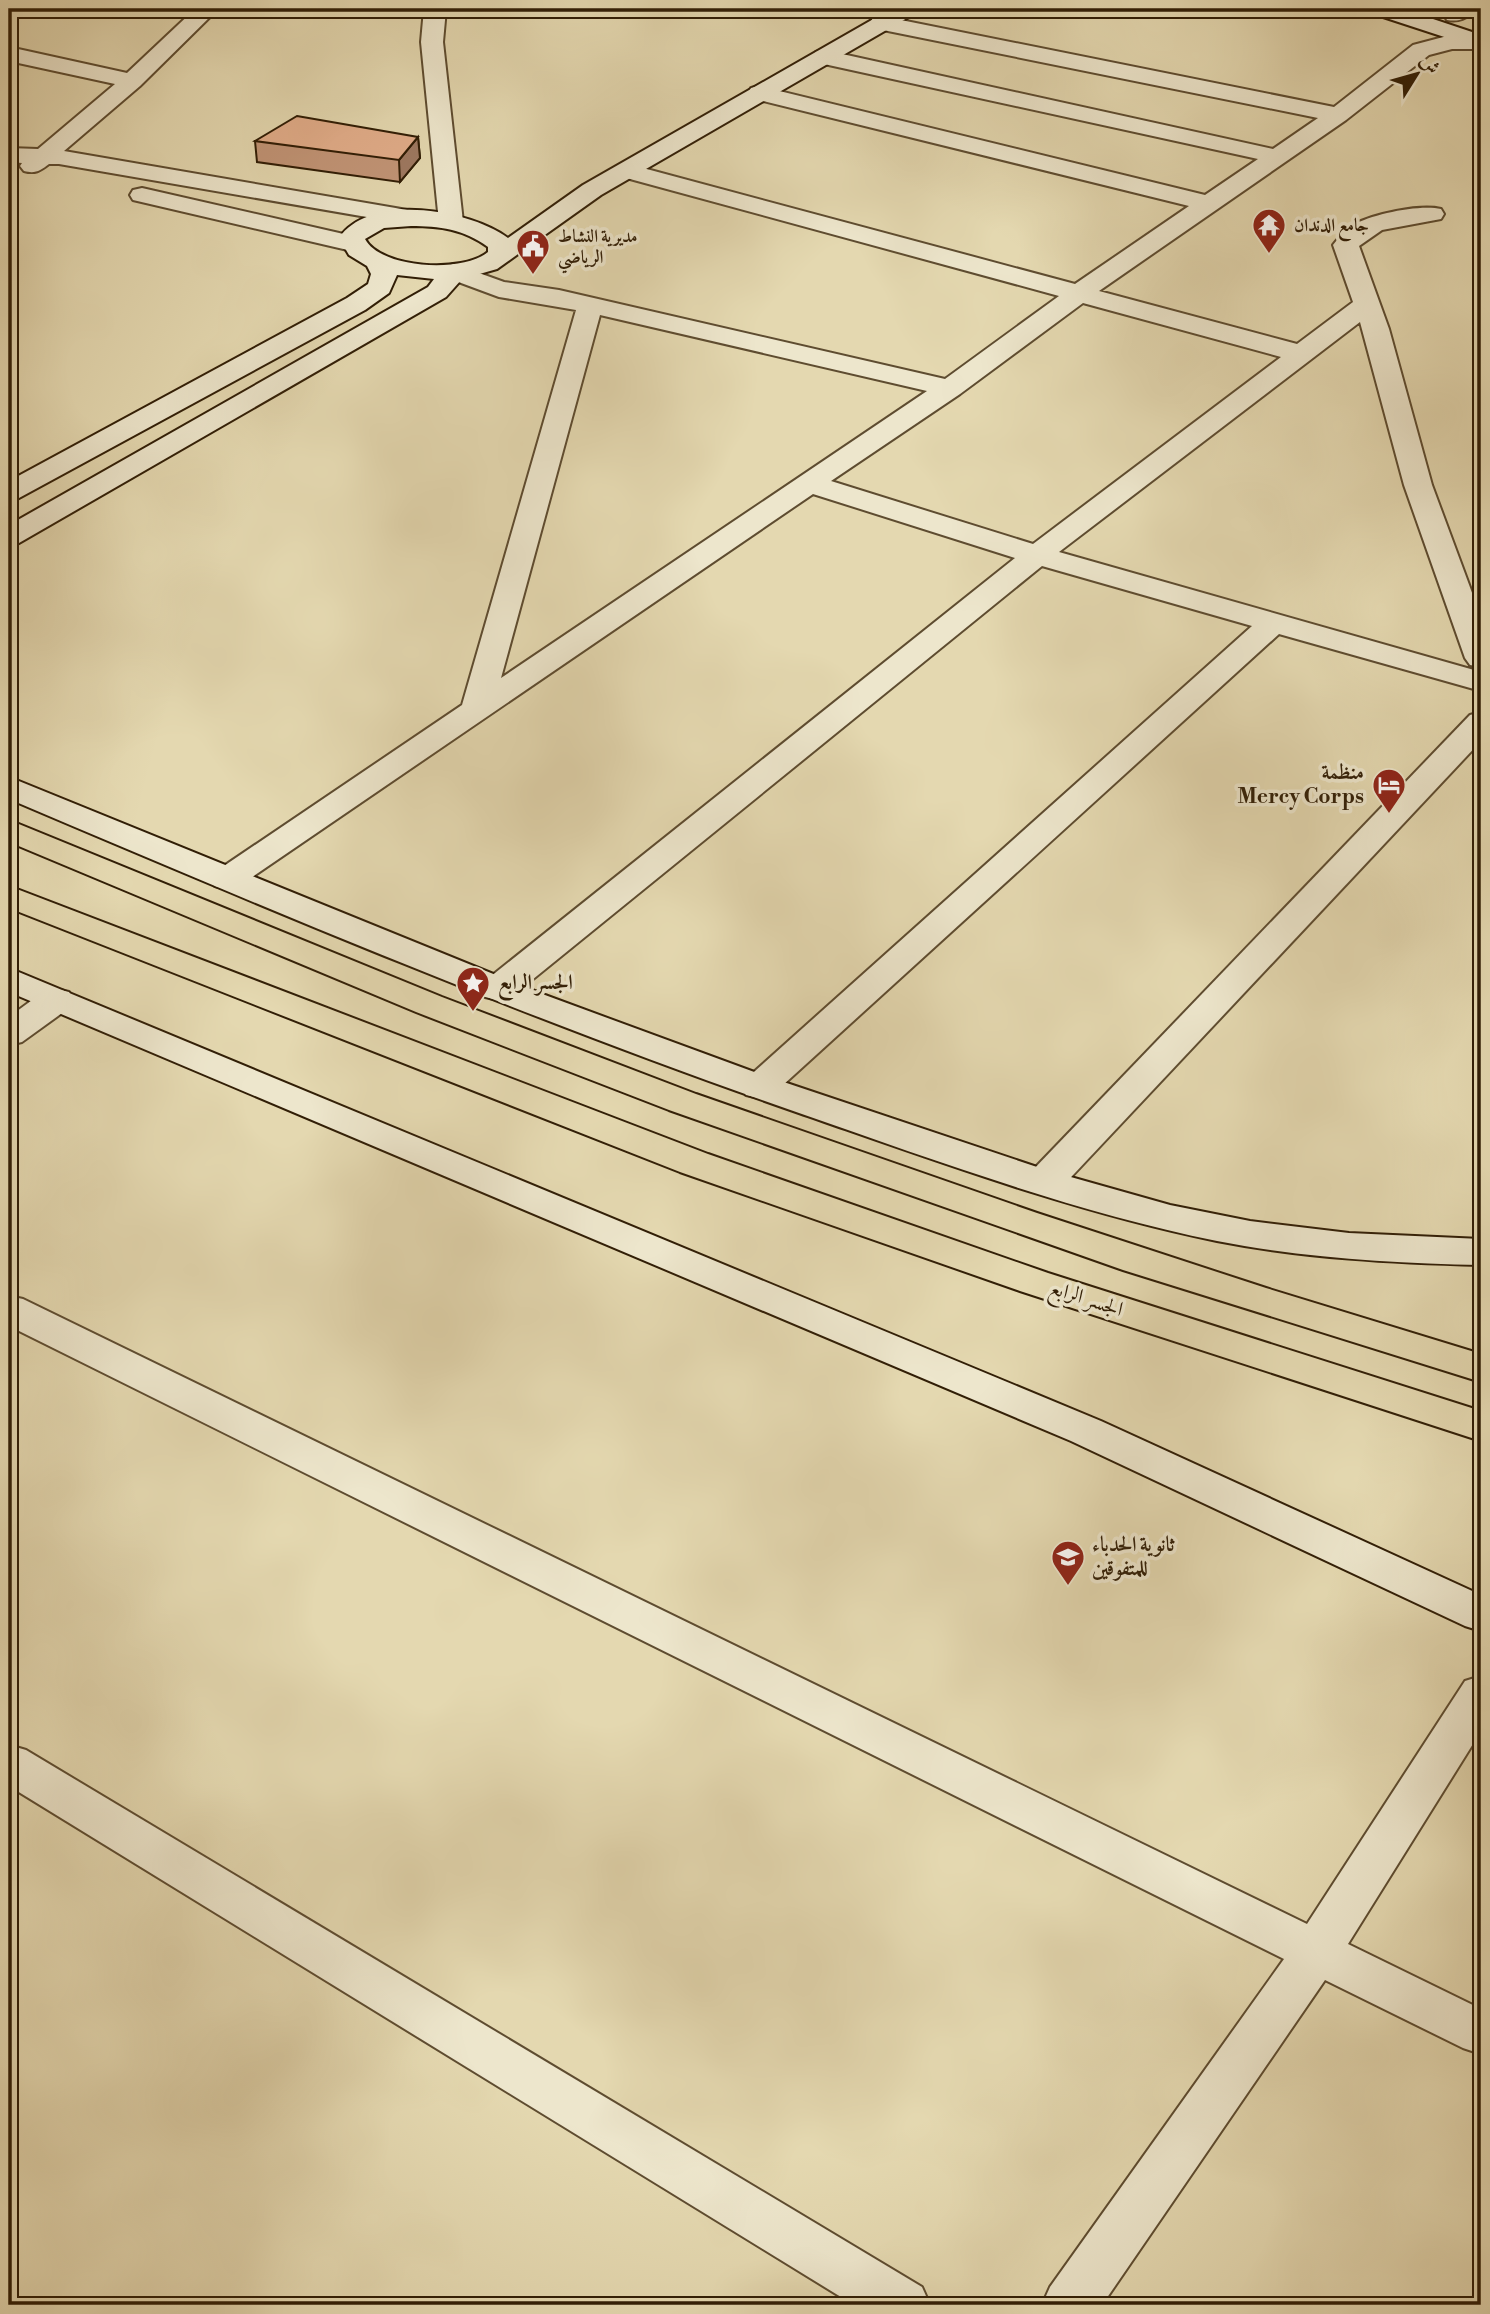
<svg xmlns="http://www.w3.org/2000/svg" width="1490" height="2314" font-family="'Libre Bodoni',Amiri,serif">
	<rect width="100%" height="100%" fill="#e4d8b0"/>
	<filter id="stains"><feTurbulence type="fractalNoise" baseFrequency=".00286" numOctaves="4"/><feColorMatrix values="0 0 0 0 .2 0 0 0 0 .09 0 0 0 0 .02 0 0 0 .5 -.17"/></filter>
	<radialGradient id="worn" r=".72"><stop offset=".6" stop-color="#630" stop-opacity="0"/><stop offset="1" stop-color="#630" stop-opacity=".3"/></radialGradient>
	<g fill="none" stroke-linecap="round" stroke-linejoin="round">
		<defs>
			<g id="street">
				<path d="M195,9H218L140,86L64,151L413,211L422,213L425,218L422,223L413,225L59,164H49C40,171 35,174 24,171L20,166L22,163L9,162V148L38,149L115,84L9,61V47L127,73Z"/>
				<polygon points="424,9 446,9 443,42 463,222 460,227 451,229 442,227 439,222 421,42"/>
				<path d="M1449,9H1474C1467,19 1459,22 1447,20L1444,15Z"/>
				<path d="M881,16L1334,107L1413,45L1451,35H1481V49H1452L1429,55L1346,120L1099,291L1297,344L1353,302L1333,245C1339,237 1345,230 1353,225C1372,214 1420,204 1441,209L1444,214L1441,219L1382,230L1359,246L1389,329L1432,485L1481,617V667L1470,665L1465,658L1404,485L1360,322L1059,552L1481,672V691L1279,634L772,1095L759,1098L746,1095L740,1087L746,1079L1252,626L1042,566L511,997L498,1000L485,997L480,989L485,981L1015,558L813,494L239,886L227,889L215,886L210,879L215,872L462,705L576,310L499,297L445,277L441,272L445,267L454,264L504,282L559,290L945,379L1059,296L619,176L616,171L619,166L628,164L1075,284L1189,206L751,98L748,93L751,88L759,86L1205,195L1258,159L824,64L816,62L813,57L816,52L824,50L1273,149L1318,118L873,28L870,23L873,18ZM1083,303L1281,357L1033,544L831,481L960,394ZM600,315L927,391L501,678Z"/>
				<polygon points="142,188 361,238 365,243 361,248 352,251 133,200 130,195 133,190"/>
				<polygon points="1481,712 1481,741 1058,1191 1044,1194 1030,1191 1025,1182 1030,1173 1470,715"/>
				<polygon points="56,989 69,992 74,1000 69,1008 22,1042 9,1045 9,1017 43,992"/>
				<polygon points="9,1296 23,1299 1307,1924 1465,1681 1481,1676 1481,1731 1348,1944 1481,2009 1481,2054 1463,2048 1325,1980 1102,2305 1042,2305 1050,2287 1284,1959 9,1326"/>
				<polygon points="9,1745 26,1750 922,2287 930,2305 854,2305 9,1786"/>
			</g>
			<g id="secondary">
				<path d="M891,9H917L914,14L601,195L497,269L462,279L446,297L19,543L9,546V525L428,287L434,279L397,275L389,293L365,310L19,498L9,501V481L347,298L368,284L371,274L367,266L349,255L339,238C371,192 470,210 508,238L583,185ZM411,226C439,226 464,229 488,247V252C464,273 381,269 365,239L384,228Z"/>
				<polygon points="1371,9 1403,9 1481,35 1481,49 1374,14"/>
				<path d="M9,777L545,995L757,1073L1046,1170L1170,1205L1250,1221L1349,1233L1481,1239V1265C1393,1263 1304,1258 1217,1241C1075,1212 937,1161 799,1113C531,1020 270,910 9,799Z"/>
				<polygon points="9,968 1101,1421 1481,1595 1481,1631 1465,1626 1071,1441 9,992"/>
			</g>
			<g id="primary">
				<polygon points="9,820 442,997 696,1094 1037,1213 1266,1288 1481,1354 1481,1382 1123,1270 669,1110 416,1012 9,842"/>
				<polygon points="9,886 708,1154 1048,1273 1481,1411 1481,1441 1020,1291 680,1172 9,908"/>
			</g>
		</defs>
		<!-- street casing -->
		<use href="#street" stroke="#5e4c30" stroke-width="4"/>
		<!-- secondary casing -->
		<use href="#secondary" stroke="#311e06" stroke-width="4"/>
		<!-- primary casing -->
		<use href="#primary" stroke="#311e06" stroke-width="4"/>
		<!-- street -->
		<use href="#street" fill="#ede6cc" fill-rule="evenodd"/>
		<!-- secondary -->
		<use href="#secondary" fill="#ede6cc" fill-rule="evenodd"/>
		<!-- primary -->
		<use href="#primary" fill="#e4d8b0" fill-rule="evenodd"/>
	</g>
	<!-- wall -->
	<polygon fill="#c29577" stroke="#311e06" stroke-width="2" points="418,137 420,158 400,182 257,162 255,141"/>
	<!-- shaded-wall -->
	<g fill="#9e7961" stroke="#311e06" stroke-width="2">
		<polygon points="9,9 31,9 9,21"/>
		<polygon points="418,137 420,158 400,182 399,160"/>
	</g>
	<!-- building -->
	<polygon fill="#e1ad8a" stroke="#311e06" stroke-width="2" points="297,116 418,137 399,160 255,141"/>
	<!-- icons -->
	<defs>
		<symbol id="temple-pin" viewBox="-11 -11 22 30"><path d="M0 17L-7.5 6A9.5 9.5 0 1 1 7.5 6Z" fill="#8f2418" stroke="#ede6cc"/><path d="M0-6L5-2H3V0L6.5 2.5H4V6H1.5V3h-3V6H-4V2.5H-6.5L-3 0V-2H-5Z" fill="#fff"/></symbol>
		<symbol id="civic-pin" viewBox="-11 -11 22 30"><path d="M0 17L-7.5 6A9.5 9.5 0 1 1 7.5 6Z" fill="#8f2418" stroke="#ede6cc"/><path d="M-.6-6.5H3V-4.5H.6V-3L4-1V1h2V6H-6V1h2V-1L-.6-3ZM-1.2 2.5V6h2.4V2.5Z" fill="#fff"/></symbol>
		<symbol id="hotel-pin" viewBox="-11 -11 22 30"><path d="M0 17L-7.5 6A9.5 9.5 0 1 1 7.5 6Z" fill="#8f2418" stroke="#ede6cc"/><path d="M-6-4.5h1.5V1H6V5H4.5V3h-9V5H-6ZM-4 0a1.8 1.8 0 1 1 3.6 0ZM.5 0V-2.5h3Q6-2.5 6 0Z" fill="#fff"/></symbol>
		<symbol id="sight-pin" viewBox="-11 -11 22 30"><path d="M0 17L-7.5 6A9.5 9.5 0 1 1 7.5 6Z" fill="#8f2418" stroke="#ede6cc"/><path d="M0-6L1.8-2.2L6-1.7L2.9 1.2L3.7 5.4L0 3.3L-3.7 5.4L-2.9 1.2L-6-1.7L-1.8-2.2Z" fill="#fff"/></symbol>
		<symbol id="school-pin" viewBox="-11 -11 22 30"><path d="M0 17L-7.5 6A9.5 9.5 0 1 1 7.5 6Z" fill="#8f2418" stroke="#ede6cc"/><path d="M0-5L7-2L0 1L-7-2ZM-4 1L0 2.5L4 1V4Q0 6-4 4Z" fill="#fff"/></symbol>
	</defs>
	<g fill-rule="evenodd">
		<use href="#temple-pin" x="1250" y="206" width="38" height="52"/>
		<use href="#civic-pin" x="514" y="227" width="38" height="52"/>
		<use href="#hotel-pin" x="1370" y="766" width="38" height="52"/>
		<use href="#sight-pin" x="454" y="964" width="38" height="52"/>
		<use href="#school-pin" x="1049" y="1538" width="38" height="52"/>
	</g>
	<g text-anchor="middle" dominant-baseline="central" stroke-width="7" stroke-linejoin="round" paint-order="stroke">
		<!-- far-poi labels -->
		<g font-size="18" font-weight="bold" fill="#311e06" stroke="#ede6cc" text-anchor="start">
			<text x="1294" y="225">جامع الدندان</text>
			<text x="558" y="236">مديرية النشاط<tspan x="558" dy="21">الرياضي</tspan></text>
		</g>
		<!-- poi labels -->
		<g font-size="21" font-weight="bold" fill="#311e06" stroke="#ede6cc" text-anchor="start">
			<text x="1364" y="773" text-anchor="end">منظمة<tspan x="1364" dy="24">Mercy Corps</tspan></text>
			<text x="498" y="983">الجسر الرابع</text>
			<text x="1092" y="1545">ثانوية الحدباء<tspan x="1092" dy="24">للمتفوقين</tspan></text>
		</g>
		<!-- street labels -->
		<g font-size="21" fill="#311e06" stroke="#ede6cc">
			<text transform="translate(1086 1299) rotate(18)">الجسر الرابع</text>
		</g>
	</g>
	<!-- margin -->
	<rect width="1490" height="2314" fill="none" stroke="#e4d8b0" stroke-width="35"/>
	<rect x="10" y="10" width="1469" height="2293" fill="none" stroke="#311e06" stroke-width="3.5"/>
	<rect x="18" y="18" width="1455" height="2279" fill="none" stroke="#311e06" stroke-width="2"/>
	<!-- north arrow -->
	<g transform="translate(1417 74) rotate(53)" stroke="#ede6cc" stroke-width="5" paint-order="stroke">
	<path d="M0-5L12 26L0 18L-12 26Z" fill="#311e06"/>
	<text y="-10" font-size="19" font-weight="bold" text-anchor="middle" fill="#311e06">ش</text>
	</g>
	<rect width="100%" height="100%" filter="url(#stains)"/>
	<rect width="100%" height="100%" fill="url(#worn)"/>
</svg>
